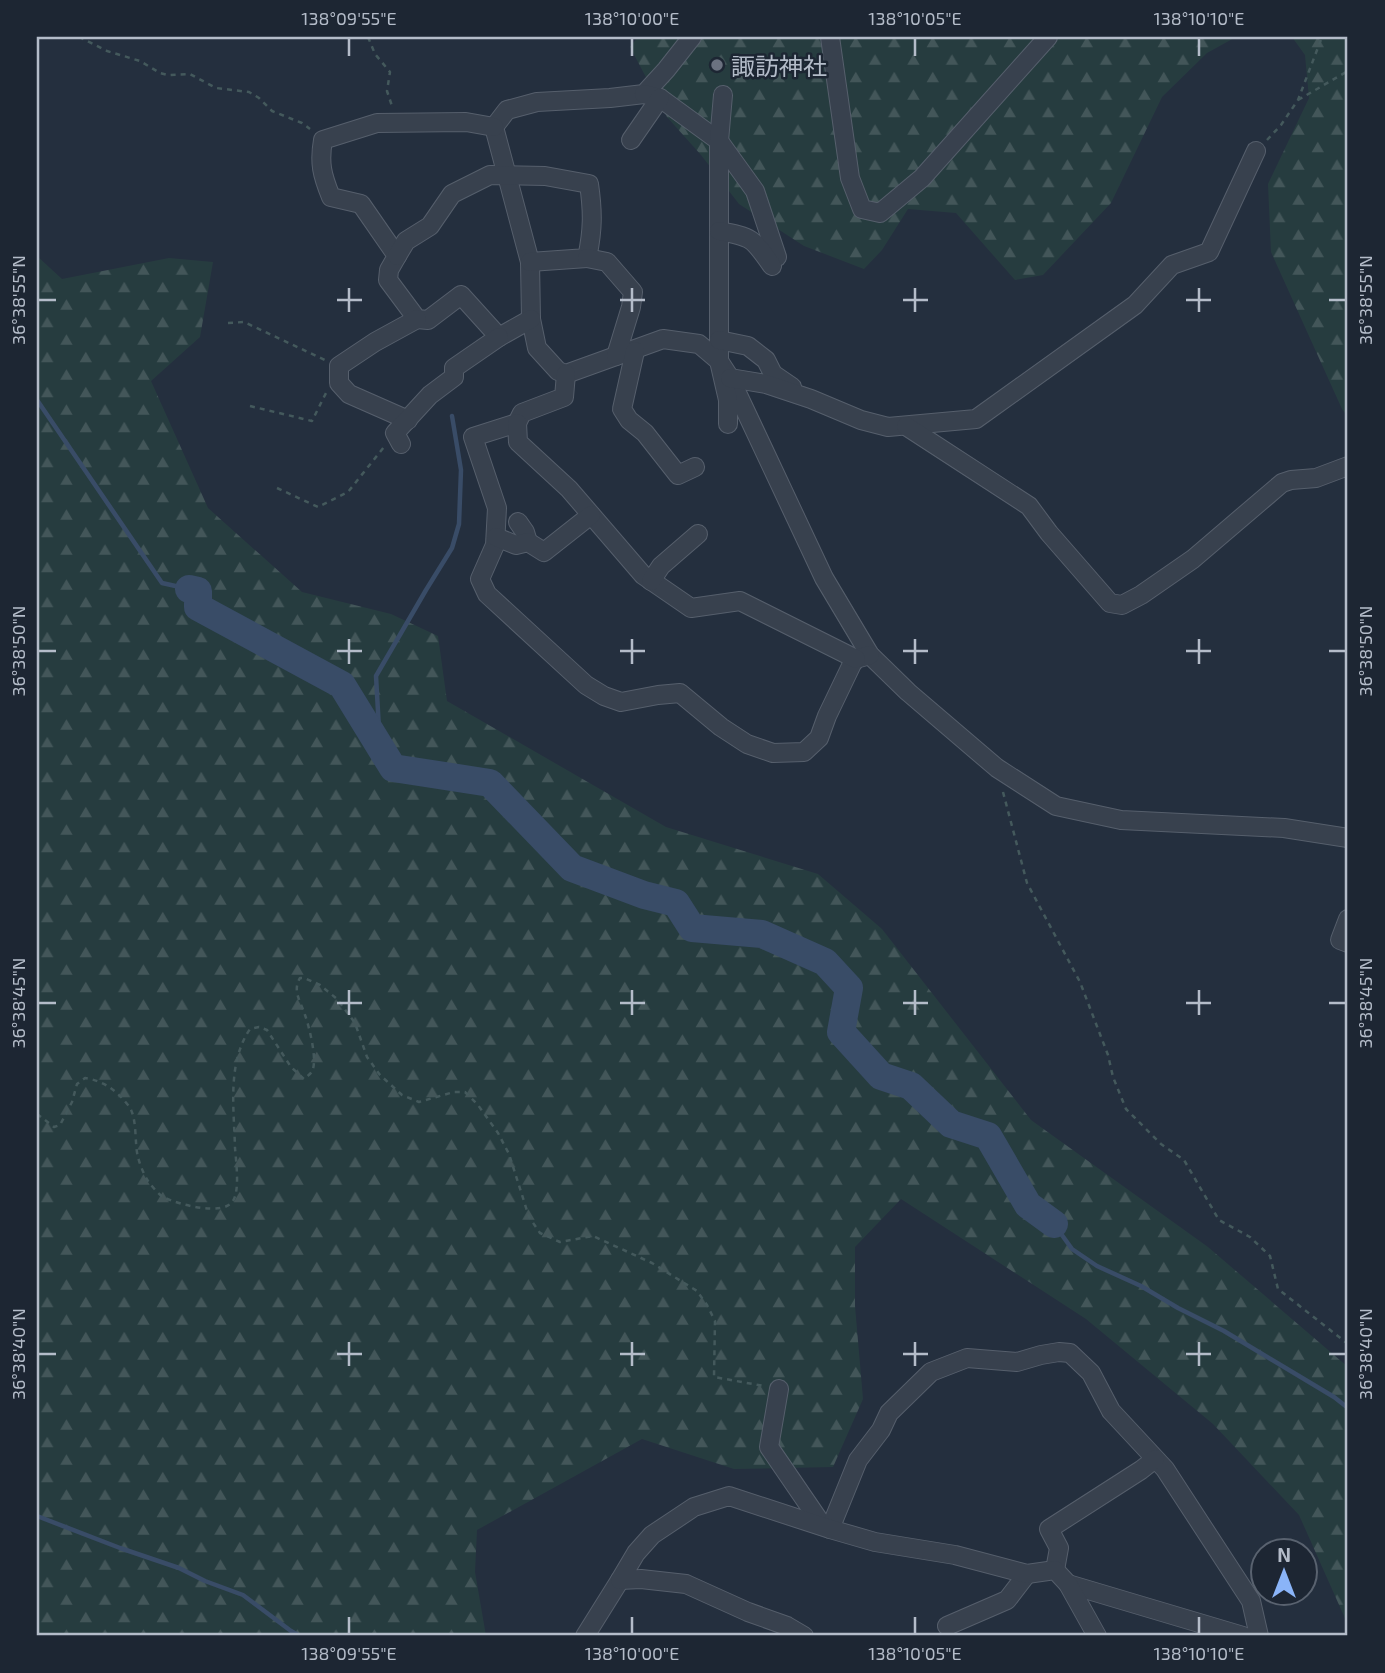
<svg xmlns="http://www.w3.org/2000/svg" width="1385" height="1673" font-family="'Exo 2','Noto Sans JP',sans-serif">
	<defs>
		<pattern id="forest-firs" width="22" height="20" patternUnits="userSpaceOnUse" patternTransform="scale(1.75)"><rect width="22" height="20" fill="#263c3f"/><path d="M5 1l3.5 6h-7zM16 11l3.5 6h-7z" fill="#435659"/></pattern>
	</defs>
	<rect width="100%" height="100%" fill="#242f3e"/>
	<!-- forest -->
	<g fill="url(#forest-firs)">
		<polygon points="638,37 1236,37 1207,53 1162,97 1111,203 1043,275 1015,280 956,213 908,209 882,250 864,269 804,246 739,204 701,155 667,117 630,47"/>
		<polygon points="1292,37 1348,37 1348,417 1342,409 1271,252 1268,184 1309,98 1305,55"/>
		<polygon points="37,256 62,279 169,258 213,262 200,337 151,381 208,508 302,592 391,614 438,636 447,701 666,827 818,874 882,929 1031,1120 1208,1247 1348,1367 1348,1625 1299,1515 1213,1424 1086,1319 901,1199 855,1247 855,1306 863,1399 833,1467 734,1469 642,1439 477,1530 475,1572 486,1636 37,1636"/>
	</g>
	<g fill="none" stroke-linecap="round" stroke-linejoin="round">
		<!-- stream -->
		<g stroke="#394c67" stroke-width="4.5">
			<polyline points="37,400 162,583 189,589"/>
			<polyline points="380,747 376,676 426,590 452,548 459,524 461,470 452,416"/>
			<polyline points="1054,1224 1072,1249 1097,1266 1141,1286 1178,1308 1224,1331 1334,1397 1348,1408"/>
			<polyline points="37,1516 120,1548 179,1568 205,1581 243,1595 291,1631 300,1636"/>
		</g>
		<!-- river -->
		<polyline stroke="#394c67" stroke-width="28" points="189,589 198,591 198,607 342,685 393,768 490,783 572,868 644,895 676,903 692,928 762,934 825,962 849,988 841,1032 881,1076 911,1086 951,1124 988,1136 1028,1205 1054,1224"/>
		<defs>
			<g id="minor">
				<polyline points="692,37 666,70 644,94 610,98 537,102 507,110 494,127 530,262 531,319 537,348 558,371 566,374 663,339 699,344 719,361 730,378 824,578 870,655 908,692 997,768 1056,806 1121,820 1284,828 1348,838"/>
				<polyline points="830,37 850,178 862,209 880,213 922,178 1048,37"/>
				<polyline points="644,94 660,98 719,141 755,191 777,257"/>
				<polyline points="723,95 719,141 719,361 728,400 728,424"/>
				<path d="M494,127L466,122L377,123L323,140C319,163 322,175 331,197L361,204L397,256L389,270L388,280L417,319L428,320L461,295L499,337L531,319"/>
				<polyline points="631,140 660,98"/>
				<path d="M719,231C752,237 753,238 772,266"/>
				<path d="M397,256L406,241L430,226L452,194L490,175L545,176L589,184C593,212 593,230 587,258L530,262"/>
				<polyline points="587,258 607,262 633,292 631,307 616,356"/>
				<polyline points="719,340 748,346 766,360 773,374 792,387"/>
				<polyline points="635,351 622,409 629,420 645,433 678,475 695,467"/>
				<polyline points="566,374 564,397 522,413 517,423 473,437 497,508 495,545 480,579 487,594 586,685 604,696 621,702 658,695 680,693 721,727 747,744 773,753 804,752 819,738 827,716 852,664 856,659 870,655"/>
				<polyline points="730,378 766,384 811,399 861,420 888,427 976,419 1135,305 1172,265 1209,252 1256,151"/>
				<polyline points="408,420 349,394 339,383 339,366 375,342 417,319"/>
				<polyline points="517,423 518,442 569,489 643,575 691,608 740,601 856,659"/>
				<polyline points="906,426 1029,506 1049,533 1110,603 1122,605 1141,595 1193,559 1282,483 1291,480 1316,478 1348,466"/>
				<polyline points="401,444 395,433 430,395 454,377 454,368 499,337"/>
				<polyline points="518,522 525,532 528,542"/>
				<polyline points="496,537 516,545 528,542 544,552 591,515"/>
				<polyline points="651,581 661,566 698,534"/>
				<polyline points="1348,919 1340,940 1348,943"/>
				<polyline points="779,1389 769,1447 823,1526"/>
				<polyline points="830,1529 858,1460 881,1430 889,1413 931,1372 967,1358 1017,1362 1041,1355 1059,1352 1070,1353 1091,1373 1111,1411 1165,1469 1251,1601 1259,1636"/>
				<polyline points="1055,1570 1059,1548 1049,1529 1141,1470 1155,1459"/>
				<polyline points="1068,1584 1243,1636"/>
				<polyline points="947,1626 1007,1600 1027,1574"/>
				<polyline points="585,1636 620,1580"/>
				<polyline points="804,1636 787,1626 748,1612 686,1584 641,1579 620,1580 636,1553 652,1535 694,1507 729,1496 830,1529 875,1542 955,1555 1027,1574 1055,1570 1068,1584 1097,1636"/>
			</g>
		</defs>
		<!-- minor casing -->
		<use href="#minor" stroke="#565f6c" stroke-width="20"/>
		<!-- path -->
		<g stroke="#44595c" stroke-width="2.5" stroke-dasharray="5 5" stroke-linecap="butt">
			<polyline points="79,37 107,51 140,61 160,73 168,75 190,74 216,88 249,92 259,98 272,111 302,123 310,129"/>
			<polyline points="368,37 375,54 390,72 387,91 392,106"/>
			<polyline points="1298,100 1348,71"/>
			<polyline points="1267,140 1281,125 1298,100 1322,37"/>
			<polyline points="228,323 244,322 325,360"/>
			<polyline points="250,406 312,421 326,393"/>
			<polyline points="277,488 318,507 348,492 384,447"/>
			<polyline points="1003,792 1027,883 1080,982 1108,1055 1113,1077 1126,1109 1161,1144 1184,1160 1219,1220 1250,1237 1270,1256 1278,1289 1348,1344"/>
			<path d="M37,1114L54,1127L60,1125L72,1102L77,1084L85,1078C104,1081 116,1090 128,1105C138,1117 134,1143 138,1157C140,1165 144,1175 148,1181C152,1186 158,1194 163,1197C177,1204 223,1217 233,1201C240,1190 236,1161 235,1148C234,1108 227,1063 250,1029L259,1027L267,1030L291,1067L304,1079C307,1076 311,1074 312,1071C318,1061 309,1026 305,1015C301,1002 292,991 300,978H304L320,985L337,999L355,1023L367,1057L380,1075L402,1095L419,1102L454,1092H465L478,1105L498,1133L509,1154L529,1217L540,1233L560,1242L593,1236L652,1263L697,1291L707,1305L715,1321L714,1377L764,1386"/>
		</g>
		<!-- minor -->
		<use href="#minor" stroke="#38414e" stroke-width="18"/>
	</g>
	<!-- ticks -->
	<path fill="none" stroke="#b4bcc9" stroke-width="2.5" d="M349,38V56M632,38V56M915,38V56M1199,38V56M349,288V312M632,288V312M915,288V312M1199,288V312M38,300H56M337,300H362M620,300H645M903,300H928M1186,300H1211M1329,300H1346M349,639V664M632,639V664M915,639V664M1199,639V664M38,651H56M337,651H362M620,651H645M903,651H928M1186,651H1211M1329,651H1346M349,990V1015M632,990V1015M915,990V1015M1199,990V1015M38,1003H56M337,1003H362M620,1003H645M903,1003H928M1186,1003H1211M1329,1003H1346M349,1342V1366M632,1342V1366M915,1342V1366M1199,1342V1366M38,1354H56M337,1354H362M620,1354H645M903,1354H928M1186,1354H1211M1329,1354H1346M349,1617V1634M632,1617V1634M915,1617V1634M1199,1617V1634"/>
	<!-- markers -->
	<circle fill="#6b7280" stroke="#1d2633" stroke-width="2.5" cx="717" cy="65" r="7"/>
	<g text-anchor="middle" dominant-baseline="central" stroke-width="5" stroke-linejoin="round" paint-order="stroke">
		<!-- poi labels -->
		<g font-size="24" fill="#b4bcc9" stroke="#1d2633" text-anchor="start">
			<text x="731" y="65">諏訪神社</text>
		</g>
	</g>
	<!-- border -->
	<rect width="1385" height="1673" fill="none" stroke="#1d2633" stroke-width="77"/>
	<!-- north arrow -->
	<g transform="translate(1284 1572)"><circle r="33" fill="#1d2633" stroke="#59626f" stroke-width="2"/>
	<path d="M0-5L12 26L0 18L-12 26Z" fill="#8ab4f8"/>
	<text y="-10" font-size="19" font-weight="bold" text-anchor="middle" fill="#b4bcc9">N</text>
	</g>
	<rect x="38" y="38" width="1308" height="1596" fill="none" stroke="#b4bcc9" stroke-width="2.5"/>
	<g font-size="18" text-anchor="middle" fill="#b4bcc9">
		<text x="349" y="25">138°09'55"E</text>
		<text x="632" y="25">138°10'00"E</text>
		<text x="915" y="25">138°10'05"E</text>
		<text x="1199" y="25">138°10'10"E</text>
		<text transform="translate(19 300) rotate(-90)" y="6">36°38'55"N</text>
		<text transform="translate(1366 300) rotate(-90)" y="6">36°38'55"N</text>
		<text transform="translate(19 651) rotate(-90)" y="6">36°38'50"N</text>
		<text transform="translate(1366 651) rotate(-90)" y="6">36°38'50"N</text>
		<text transform="translate(19 1003) rotate(-90)" y="6">36°38'45"N</text>
		<text transform="translate(1366 1003) rotate(-90)" y="6">36°38'45"N</text>
		<text transform="translate(19 1354) rotate(-90)" y="6">36°38'40"N</text>
		<text transform="translate(1366 1354) rotate(-90)" y="6">36°38'40"N</text>
		<text x="349" y="1660">138°09'55"E</text>
		<text x="632" y="1660">138°10'00"E</text>
		<text x="915" y="1660">138°10'05"E</text>
		<text x="1199" y="1660">138°10'10"E</text>
	</g>
</svg>
